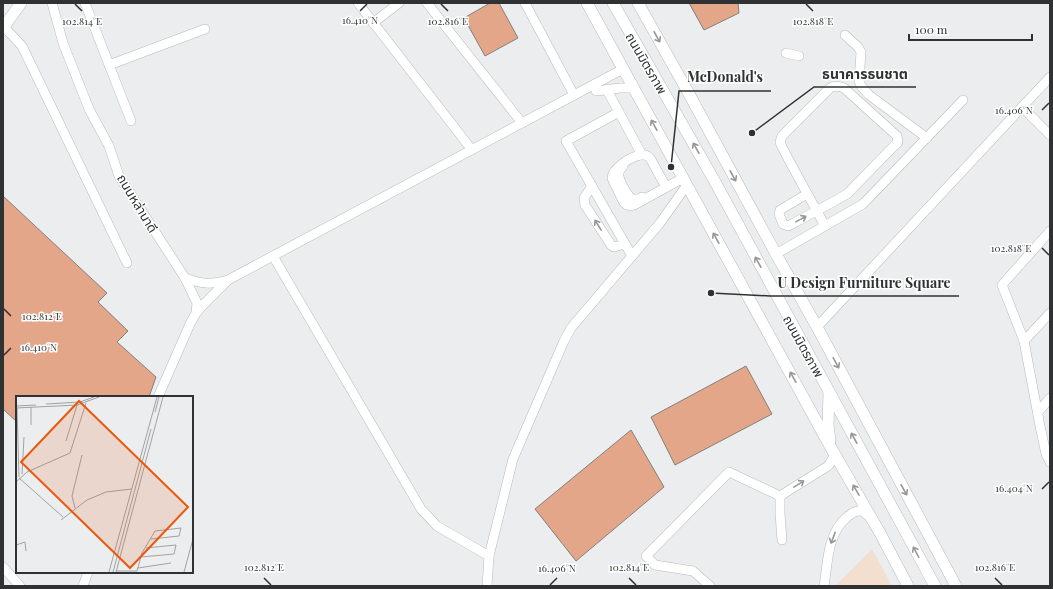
<svg xmlns="http://www.w3.org/2000/svg" width="1053" height="589" font-family="'Playfair Display','Noto Sans Thai',serif">
	<rect width="100%" height="100%" fill="#ebedef"/>
	<!-- commercial -->
	<polygon fill="#f2dfcf" points="872,549 892,586 835,586"/>
	<!-- building -->
	<g fill="#e4a688" stroke="#82807e">
		<polygon points="490,3 499,3 518,38 485,56 464,18"/>
		<polygon points="689,3 738,3 739,13 704,30"/>
		<polygon points="3,196 107,293 98,302 128,331 117,342 156,377 149,397 17,397 17,422 3,409"/>
		<polygon points="746,366 772,414 675,465 651,417"/>
		<polygon points="631,430 664,487 576,561 535,509"/>
	</g>
	<g fill="none" stroke-linecap="round" stroke-linejoin="round">
		<defs>
			<g id="minor">
				<polyline points="52,3 63,43 89,109 109,146 119,176 185,278 197,303 196,313 190,324 158,397"/>
				<polyline points="85,3 131,121"/>
				<polyline points="358,3 472,150"/>
				<polyline points="427,3 522,123"/>
				<polyline points="525,3 574,95"/>
				<polyline points="373,23 399,3"/>
				<polyline points="4,27 22,46 127,263"/>
				<polyline points="845,35 858,47 861,52 859,81 861,86 869,95 927,138"/>
				<polyline points="786,53 799,56"/>
				<polyline points="109,65 205,29"/>
				<polyline points="596,84 596,91 620,88 633,88"/>
				<polyline points="607,90 642,155"/>
				<polyline points="1022,107 1050,135"/>
				<polyline points="619,112 566,141 632,256"/>
				<path d="M623,166C621,168 620,170 619,172C617,178 627,195 632,199H638L642,197"/>
				<polyline points="592,186 584,198 585,205 611,245 614,247 625,244"/>
				<path d="M666,187L650,158C648,156 645,154 641,155C632,156 612,168 612,178L623,201C626,206 629,206 634,205L683,178"/>
				<path d="M807,194L780,210L779,214L783,224L788,226L790,225C809,215 828,205 847,194L898,142L897,136L844,88C839,86 835,85 830,88L782,136L780,142L782,147C796,174 811,200 825,226"/>
				<polyline points="1050,231 1002,285 1024,341 1040,426 1046,454 1050,462"/>
				<polyline points="776,254 863,204 963,100"/>
				<polyline points="273,256 421,509 437,526 489,556"/>
				<path d="M185,278C202,284 210,285 228,280L623,69"/>
				<polyline points="197,312 202,306 227,281"/>
				<polyline points="817,327 1050,77"/>
				<polyline points="1024,341 1050,313"/>
				<polyline points="1038,412 1050,398"/>
				<polyline points="780,496 780,514 782,540"/>
				<polyline points="3,567 20,586"/>
				<polyline points="83,586 88,572"/>
				<polyline points="487,586 489,556 513,459 564,341 571,328 660,223 687,185"/>
				<polyline points="710,586 693,571 655,565 646,556 729,472 780,496 828,466 835,455"/>
				<path d="M824,586C828,562 827,534 847,517C851,514 855,510 861,511C864,512 868,516 871,518"/>
			</g>
			<g id="major">
				<polyline points="587,3 830,446 880,533 908,586"/>
				<polyline points="613,3 714,180 935,586"/>
				<polyline points="638,3 688,92 776,254 817,327 956,586"/>
				<polyline points="3,28 21,3"/>
				<polyline points="829,392 828,425 830,441"/>
			</g>
		</defs>
		<!-- minor casing -->
		<use href="#minor" stroke="#b8babb" stroke-width="10"/>
		<!-- major casing -->
		<use href="#major" stroke="#b8babb" stroke-width="12"/>
		<!-- minor -->
		<use href="#minor" stroke="#fff" stroke-width="9"/>
		<!-- major -->
		<use href="#major" stroke="#fff" stroke-width="11"/>
	</g>
	<!-- one-way arrows -->
	<defs><path id="oneway-shaft" d="M-6 0H5M1.5-3L5.5 0L1.5 3" fill="none" stroke-width="1.6" stroke-linecap="round" stroke-linejoin="round"/></defs>
	<g stroke="#989898">
		<use href="#oneway-shaft" transform="translate(657 37) rotate(61)"/>
		<use href="#oneway-shaft" transform="translate(654 125) rotate(-119)"/>
		<use href="#oneway-shaft" transform="translate(696 148) rotate(-119)"/>
		<use href="#oneway-shaft" transform="translate(733 176) rotate(61)"/>
		<use href="#oneway-shaft" transform="translate(801 219) rotate(-29)"/>
		<use href="#oneway-shaft" transform="translate(598 225) rotate(-122)"/>
		<use href="#oneway-shaft" transform="translate(716 238) rotate(-119)"/>
		<use href="#oneway-shaft" transform="translate(758 262) rotate(-119)"/>
		<use href="#oneway-shaft" transform="translate(836 363) rotate(62)"/>
		<use href="#oneway-shaft" transform="translate(793 377) rotate(-119)"/>
		<use href="#oneway-shaft" transform="translate(854 438) rotate(-119)"/>
		<use href="#oneway-shaft" transform="translate(799 484) rotate(-32)"/>
		<use href="#oneway-shaft" transform="translate(856 490) rotate(-120)"/>
		<use href="#oneway-shaft" transform="translate(904 490) rotate(61)"/>
		<use href="#oneway-shaft" transform="translate(833 538) rotate(111)"/>
		<use href="#oneway-shaft" transform="translate(916 552) rotate(-118)"/>
	</g>
	<!-- ticks -->
	<path fill="none" stroke="#303132" stroke-width="1.5" d="M75,4L82,11M441,4L448,11M806,4L813,11M360,11L367,4M1042,110L1049,103M1042,248L1049,255M4,309L11,316M4,355L11,348M1042,489L1049,482M264,578L271,585M629,578L636,585M995,578L1002,585M550,585L557,578"/>
	<g text-anchor="middle" dominant-baseline="central" stroke-width="3" stroke-linejoin="round" paint-order="stroke">
		<!-- street labels -->
		<g font-size="13" fill="#303132" stroke="#fff">
			<text transform="translate(647 63) rotate(60)">ถนนมิตรภาพ</text>
			<text transform="translate(138 203) rotate(59)">ถนนหล่านาดี</text>
			<text transform="translate(804 346) rotate(61)">ถนนมิตรภาพ</text>
		</g>
	</g>
	<!-- overview -->
	<g transform="translate(16 396)">
		<rect width="177" height="177" fill="#ebedef"/>
		<path fill="none" stroke="#a0a2a3" stroke-width="1" d="M30,8L64,6L78,1M0,10L20,9M0,12L61,9L83,1M1,12L3,81M139,16L143,1M15,29V11M50,45L61,9M6,78L8,41M3,82L47,121M0,86L11,76L54,57L70,7M59,112L56,100L66,59M45,124L71,104L90,96L116,93M0,149L9,146L10,155M125,161L158,158L160,149L130,152M122,172L155,167M100,175H121L126,157L139,135L165,132L163,140L135,143M93,176L141,1M97,176L135,33M100,176L147,1M168,176L177,143"/>
		<path fill="#e8590c" fill-opacity="0.15" stroke="#e8590c" stroke-width="2" d="M63,5L172,111L114,172L5,66Z"/>
		<rect width="177" height="177" fill="none" stroke="#303132" stroke-width="2"/>
	</g>
	<g font-size="10" text-anchor="middle" fill="#303132" stroke="#fff" stroke-width="3" stroke-linejoin="round" paint-order="stroke">
		<text x="360" y="24">16.410°N</text>
		<text x="82" y="25">102.814°E</text>
		<text x="448" y="25">102.816°E</text>
		<text x="813" y="25">102.818°E</text>
		<text x="1014" y="114">16.406°N</text>
		<text x="1011" y="252">102.818°E</text>
		<text x="42" y="320">102.812°E</text>
		<text x="39" y="351">16.410°N</text>
		<text x="1014" y="492">16.404°N</text>
		<text x="264" y="571">102.812°E</text>
		<text x="629" y="571">102.814°E</text>
		<text x="995" y="571">102.816°E</text>
		<text x="557" y="572">16.406°N</text>
	</g>
	<!-- callouts -->
	<path fill="none" stroke="#303132" stroke-width="1.5" d="M752 133L814 87H916M671 167L679 91H771M711 293L770 296H959"/>
	<g fill="#303132" stroke="#fff" stroke-width="1.5">
		<circle cx="752" cy="133" r="4"/>
		<circle cx="671" cy="167" r="4"/>
		<circle cx="711" cy="293" r="4"/>
	</g>
	<g font-size="14" text-anchor="middle" font-weight="bold" fill="#303132" stroke="#fff" stroke-width="3" stroke-linejoin="round" paint-order="stroke">
		<text x="865" y="79">ธนาคารธนชาต</text>
		<text x="725" y="82">McDonald's</text>
		<text x="864" y="288">U Design Furniture Square</text>
	</g>
	<!-- border -->
	<rect width="1053" height="589" fill="none" stroke="#303132" stroke-width="8"/>
	<!-- scale -->
	<path d="M909 34v6h123v-6" fill="none" stroke="#303132" stroke-width="2"/>
	<text x="915" y="34" font-size="12" fill="#303132" stroke="#ffffff" stroke-width="3" paint-order="stroke">100 m</text>
</svg>
